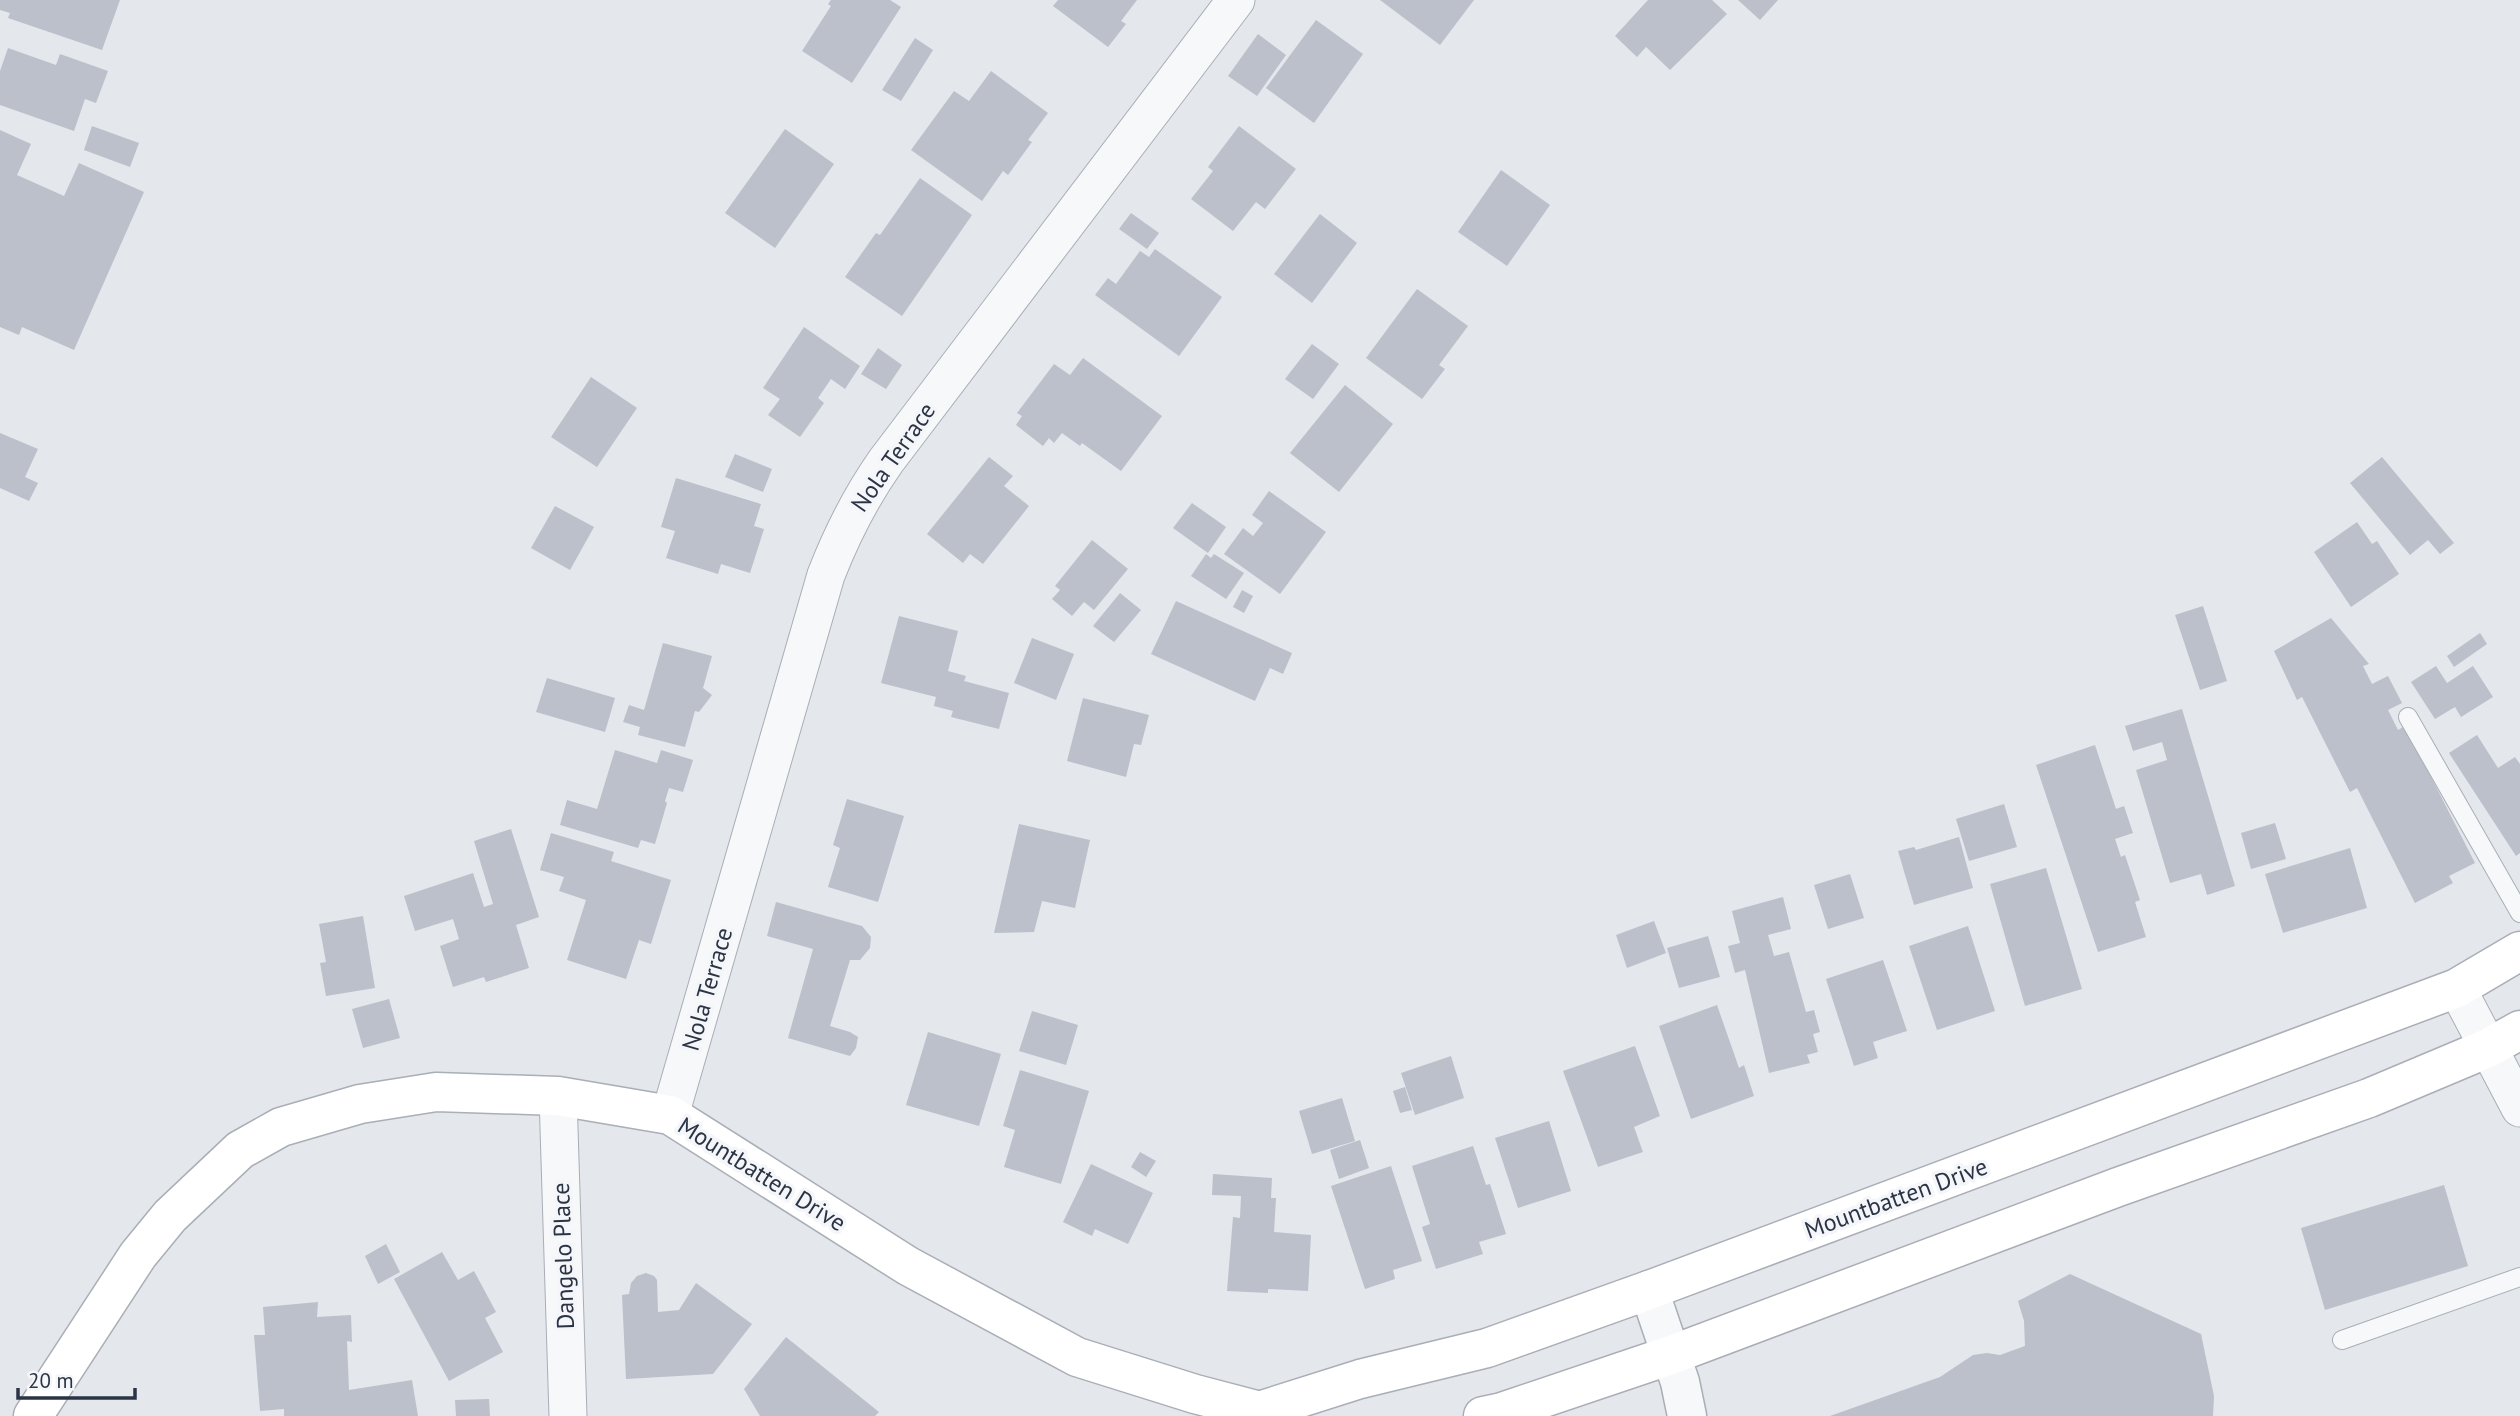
<svg xmlns="http://www.w3.org/2000/svg" width="2520" height="1416" font-family="'PT Sans',sans-serif">
	<rect width="100%" height="100%" fill="#e4e7ec"/>
	<!-- building -->
	<g fill="#bbc0ca">
		<polygon points="0,0 120,0 102,50 8,18 10,13 0,10"/>
		<polygon points="831,0 890,0 901,7 852,83 802,51 831,6 828,4"/>
		<polygon points="1058,0 1137,0 1121,21 1126,24 1108,47 1053,6"/>
		<polygon points="1380,0 1474,0 1440,45"/>
		<polygon points="1648,0 1712,0 1727,14 1670,70 1646,47 1637,57 1615,36"/>
		<polygon points="1738,0 1778,0 1760,20"/>
		<polygon points="1316,20 1363,54 1314,123 1266,88"/>
		<polygon points="1258,34 1286,55 1257,96 1228,76"/>
		<polygon points="915,38 933,50 901,101 882,90"/>
		<polygon points="8,48 56,65 60,54 108,71 96,103 85,99 74,131 0,105 0,71"/>
		<polygon points="991,71 1048,113 1028,140 1032,142 1008,175 1003,171 982,201 911,150 954,91 969,101"/>
		<polygon points="92,126 139,143 130,167 84,150"/>
		<polygon points="1239,126 1296,169 1265,209 1256,202 1233,231 1191,199 1213,171 1208,167"/>
		<polygon points="785,129 834,164 775,248 725,213"/>
		<polygon points="0,130 31,144 17,175 64,196 79,163 144,192 74,350 22,327 19,335 0,327"/>
		<polygon points="1501,170 1550,205 1507,266 1458,232"/>
		<polygon points="920,178 972,215 902,316 845,277 876,233 880,235"/>
		<polygon points="1131,213 1159,233 1147,249 1119,229"/>
		<polygon points="1320,214 1357,243 1312,303 1274,274"/>
		<polygon points="1155,249 1222,297 1179,356 1095,295 1108,278 1116,284 1140,251 1149,257"/>
		<polygon points="1417,289 1468,326 1439,365 1445,369 1422,399 1366,358"/>
		<polygon points="804,327 860,366 845,389 831,379 818,398 824,403 800,437 768,415 780,399 763,388"/>
		<polygon points="1312,344 1339,364 1313,399 1285,379"/>
		<polygon points="878,348 902,365 886,389 861,374"/>
		<polygon points="1083,358 1162,416 1121,471 1082,443 1080,446 1062,433 1054,443 1049,438 1043,446 1016,425 1022,416 1017,413 1054,364 1070,375"/>
		<polygon points="591,377 637,408 597,467 551,437"/>
		<polygon points="1345,385 1393,424 1339,492 1290,453"/>
		<polygon points="0,433 38,449 25,477 38,483 29,501 0,488"/>
		<polygon points="735,454 772,469 763,492 725,477"/>
		<polygon points="989,457 1013,476 1004,486 1029,506 983,564 970,554 963,563 927,534"/>
		<polygon points="2382,457 2454,543 2440,554 2428,540 2410,555 2350,483"/>
		<polygon points="676,478 761,504 754,526 764,529 750,573 721,564 718,574 666,558 675,531 661,527"/>
		<polygon points="1269,491 1326,532 1280,594 1224,554 1243,528 1253,536 1263,523 1252,515"/>
		<polygon points="1192,503 1226,527 1208,553 1173,528"/>
		<polygon points="555,506 594,527 570,570 531,548"/>
		<polygon points="2357,522 2372,544 2377,541 2399,574 2351,607 2314,552"/>
		<polygon points="1092,540 1128,569 1094,610 1084,602 1072,616 1052,599 1060,590 1055,586"/>
		<polygon points="1206,554 1211,558 1214,554 1244,573 1226,599 1191,576"/>
		<polygon points="1242,590 1253,596 1244,613 1233,607"/>
		<polygon points="1120,593 1141,610 1114,642 1093,626"/>
		<polygon points="1176,601 1292,653 1283,674 1270,668 1255,701 1151,654"/>
		<polygon points="2203,606 2227,681 2200,690 2175,615"/>
		<polygon points="899,616 958,631 948,671 966,676 964,681 1009,693 999,729 951,717 953,711 934,706 936,697 881,683"/>
		<polygon points="2331,618 2369,664 2363,666 2372,684 2388,676 2402,703 2388,710 2398,730 2405,726 2475,863 2449,876 2453,883 2415,903 2357,788 2350,792 2302,697 2297,700 2274,651"/>
		<polygon points="2480,633 2487,644 2454,667 2447,656"/>
		<polygon points="1032,638 1074,654 1056,700 1014,683"/>
		<polygon points="663,643 712,656 703,688 712,695 699,712 695,711 685,747 638,735 640,727 623,722 629,705 644,710"/>
		<polygon points="2436,666 2447,683 2473,666 2493,697 2461,717 2455,707 2435,719 2411,682"/>
		<polygon points="547,678 615,698 605,732 536,712"/>
		<polygon points="1083,698 1149,715 1141,745 1134,744 1126,777 1067,761"/>
		<polygon points="2182,709 2235,886 2207,895 2201,874 2170,883 2136,770 2167,760 2162,742 2133,751 2125,726"/>
		<polygon points="2477,735 2498,768 2515,757 2520,764 2520,853 2516,856 2449,753"/>
		<polygon points="2095,745 2116,809 2124,806 2133,833 2115,839 2121,857 2125,855 2140,900 2135,902 2146,937 2098,952 2036,765"/>
		<polygon points="615,750 657,763 661,750 693,760 683,792 669,788 665,801 667,803 655,844 641,840 638,848 560,825 567,800 597,809"/>
		<polygon points="847,799 904,816 878,902 828,887 840,848 833,845"/>
		<polygon points="2004,804 2017,847 1969,861 1956,819"/>
		<polygon points="2275,823 2286,859 2251,869 2241,833"/>
		<polygon points="1019,824 1090,840 1075,908 1042,901 1034,932 994,933"/>
		<polygon points="511,829 539,917 516,925 529,968 486,982 484,977 453,987 440,946 459,939 453,919 415,931 404,896 473,873 484,907 493,904 474,841"/>
		<polygon points="551,833 614,852 611,861 671,880 651,944 639,940 626,979 567,960 586,900 559,891 564,877 540,870"/>
		<polygon points="1959,837 1973,888 1914,905 1898,851 1914,847 1916,850"/>
		<polygon points="2350,848 2367,908 2283,933 2265,874"/>
		<polygon points="2046,868 2082,989 2025,1006 1990,884"/>
		<polygon points="1850,874 1864,918 1828,929 1814,885"/>
		<polygon points="1783,897 1791,929 1768,935 1774,956 1789,952 1806,1012 1814,1010 1820,1032 1813,1034 1818,1052 1807,1055 1810,1063 1769,1073 1745,970 1735,973 1728,946 1740,943 1732,911"/>
		<polygon points="776,902 862,926 871,937 870,948 860,960 850,960 830,1026 850,1032 858,1037 856,1048 850,1056 788,1038 813,949 767,936"/>
		<polygon points="363,916 375,988 326,996 320,963 326,962 319,924"/>
		<polygon points="1654,921 1666,953 1627,968 1616,935"/>
		<polygon points="1968,926 1995,1011 1937,1030 1909,946"/>
		<polygon points="1708,936 1720,977 1679,988 1667,948"/>
		<polygon points="1883,960 1907,1031 1873,1042 1878,1058 1854,1066 1826,979"/>
		<polygon points="389,999 400,1038 363,1048 352,1009"/>
		<polygon points="1717,1005 1739,1068 1744,1065 1754,1096 1691,1119 1659,1026"/>
		<polygon points="1032,1011 1078,1025 1066,1065 1019,1051"/>
		<polygon points="928,1032 1001,1054 979,1126 906,1105"/>
		<polygon points="1635,1046 1660,1116 1634,1127 1643,1152 1598,1167 1563,1071"/>
		<polygon points="1451,1056 1464,1098 1415,1115 1401,1073"/>
		<polygon points="1020,1070 1089,1091 1061,1184 1004,1167 1015,1130 1003,1126"/>
		<polygon points="1405,1087 1412,1110 1400,1113 1393,1091"/>
		<polygon points="1342,1098 1355,1141 1312,1154 1299,1111"/>
		<polygon points="1549,1121 1571,1191 1518,1208 1495,1138"/>
		<polygon points="1360,1140 1369,1168 1339,1179 1330,1150"/>
		<polygon points="1473,1146 1486,1185 1490,1184 1506,1234 1479,1242 1483,1254 1436,1269 1422,1227 1430,1224 1412,1166"/>
		<polygon points="1140,1152 1156,1161 1146,1177 1131,1167"/>
		<polygon points="1091,1164 1153,1193 1128,1244 1095,1229 1092,1236 1063,1222"/>
		<polygon points="1391,1166 1422,1261 1393,1270 1395,1279 1365,1289 1331,1186"/>
		<polygon points="1213,1174 1272,1178 1271,1198 1276,1198 1274,1232 1311,1235 1308,1291 1268,1289 1268,1293 1227,1291 1233,1217 1240,1218 1241,1196 1212,1195"/>
		<polygon points="2444,1185 2468,1266 2325,1310 2301,1228"/>
		<polygon points="386,1244 400,1272 378,1284 365,1256"/>
		<polygon points="442,1252 458,1280 474,1271 496,1312 485,1318 503,1352 449,1381 394,1279"/>
		<polygon points="646,1273 654,1276 657,1280 658,1312 679,1310 696,1283 752,1324 713,1374 626,1379 622,1295 629,1294 631,1283 637,1276"/>
		<polygon points="2070,1274 2201,1334 2214,1396 2213,1416 1830,1416 1940,1377 1973,1355 1987,1353 2000,1355 2025,1346 2024,1321 2018,1301"/>
		<polygon points="318,1302 317,1317 351,1315 352,1342 347,1341 349,1390 412,1380 418,1416 284,1416 284,1409 260,1411 254,1335 265,1335 263,1307"/>
		<polygon points="786,1337 879,1412 875,1416 760,1416 744,1389"/>
		<polygon points="489,1399 490,1416 456,1416 455,1400"/>
	</g>
	<g fill="none" stroke-linecap="round" stroke-linejoin="round">
		<defs>
			<g id="service">
				<polyline points="2408,717 2520,913"/>
				<polyline points="2342,1340 2520,1277"/>
			</g>
			<g id="minor">
				<polyline points="2457,988 2520,1108"/>
				<polyline points="558,1096 568,1416"/>
				<path d="M670,1115L826,575C842,534 860,498 886,461L1236,0"/>
			</g>
			<polyline id="tertiary" points="1649,1290 1680,1382 1687,1416"/>
			<g id="secondary">
				<polyline points="1259,1411 1360,1379 1487,1348 1649,1290 2457,988 2520,951"/>
				<polyline points="33,1416 138,1255 170,1216 240,1150 281,1127 360,1104 436,1092 558,1096 670,1115 908,1266 1077,1357 1195,1394 1279,1416"/>
				<polyline points="1483,1416 1502,1412 1671,1355 2118,1187 2369,1098 2488,1048 2520,1030"/>
			</g>
		</defs>
		<!-- service casing -->
		<use href="#service" stroke="#a9aeb7" stroke-width="20"/>
		<!-- minor casing -->
		<use href="#minor" stroke="#a9aeb7" stroke-width="39"/>
		<!-- tertiary casing -->
		<use href="#tertiary" stroke="#a9aeb7" stroke-width="41"/>
		<!-- secondary casing -->
		<use href="#secondary" stroke="#a9aeb7" stroke-width="41"/>
		<!-- service -->
		<use href="#service" stroke="#f7f8fa" stroke-width="18"/>
		<!-- minor -->
		<use href="#minor" stroke="#f7f8fa" stroke-width="37"/>
		<!-- tertiary -->
		<use href="#tertiary" stroke="#f7f8fa" stroke-width="38"/>
		<!-- secondary -->
		<use href="#secondary" stroke="#fff" stroke-width="38"/>
	</g>
	<g text-anchor="middle" dominant-baseline="central" stroke-width="7" stroke-linejoin="round" paint-order="stroke">
		<!-- street labels -->
		<g font-size="24" fill="#2b3445" stroke="#f4f6f9">
			<text transform="translate(893 457) rotate(-55)">Nola Terrace</text>
			<text transform="translate(707 989) rotate(-74)">Nola Terrace</text>
			<text transform="translate(762 1174) rotate(32)">Mountbatten Drive</text>
			<text transform="translate(1896 1198) rotate(-20)">Mountbatten Drive</text>
			<text transform="translate(563 1256) rotate(-92)">Dangelo Place</text>
		</g>
	</g>
	<!-- scale -->
	<path d="M18 1388v10h117v-10" fill="none" stroke="#2b3445" stroke-width="3.5"/>
	<text x="28" y="1388" font-size="21" fill="#2b3445" stroke="#f4f6f9" stroke-width="5" paint-order="stroke">20 m</text>
</svg>
